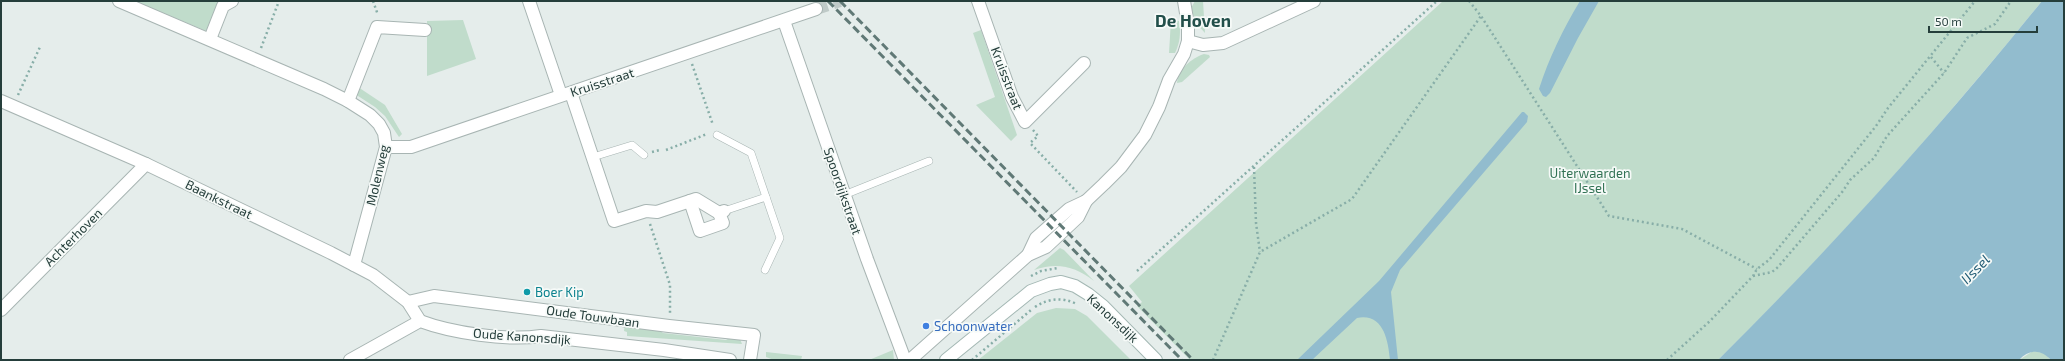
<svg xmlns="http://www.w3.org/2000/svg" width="2065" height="361" font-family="'Exo 2',sans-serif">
	<rect width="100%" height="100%" fill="#e5edeb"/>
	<!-- green -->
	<g fill="#c0dccb">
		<polygon points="135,1 219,1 206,31"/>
		<polygon points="1195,1 1203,1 1205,33 1196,23 1191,8"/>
		<path d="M1443,1H2042C1941,126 1833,247 1718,360H1190L1137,306L1142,302L1129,286Z"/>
		<polygon points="463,20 476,59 427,76 427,21"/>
		<path d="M1171,20L1179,21C1181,32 1180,43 1175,53H1169Z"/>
		<polygon points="981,30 1017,135 1011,141 976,105 995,97 973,33"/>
		<path d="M1204,54L1209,55L1210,57L1182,82L1177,83C1178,69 1192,58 1204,54Z"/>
		<polygon points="358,87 385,105 402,134 399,137 385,116 375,107 355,94"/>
		<path d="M1060,248L1064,250L1094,281C1075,266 1057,262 1034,270Z"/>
		<polygon points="1056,308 1075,309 1087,316 1131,360 978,360 1037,313"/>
		<polygon points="625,323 656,327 663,333 726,340 731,337 740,339 742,344 627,336 627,332 624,331"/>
		<polygon points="893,350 894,360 869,360"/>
		<polygon points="2033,351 2044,353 2051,360 2019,360"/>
		<polygon points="766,352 802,356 801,360 774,360 766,357"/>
	</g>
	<!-- water -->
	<g fill="#92bcce">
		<path d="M1580,1H1599L1578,38L1550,93L1546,97L1543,96L1539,89C1549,58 1563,29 1580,1Z"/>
		<path d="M2042,1H2064V360H2051C2041,349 2029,349 2019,360H1718C1833,246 1941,126 2042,1Z"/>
		<path d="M1522,112H1524L1528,116L1527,122L1400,270L1391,292L1398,360H1390C1388,339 1383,313 1357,318L1312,360H1297L1379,281Z"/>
	</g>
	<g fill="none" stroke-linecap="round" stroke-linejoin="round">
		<!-- street-tunnel -->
		<polyline stroke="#bfcac8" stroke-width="12" stroke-dasharray="12 6" stroke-linecap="butt" points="816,9 840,1"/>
		<defs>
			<g id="lane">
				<polyline points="717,135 751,153 780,238 765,270"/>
				<polyline points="593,157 632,145 644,155"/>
				<polyline points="844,195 929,161"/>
				<polyline points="724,211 766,197"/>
			</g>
			<g id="street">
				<polyline points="119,1 324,89 348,101 370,115 379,124 384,133 386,147 354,265"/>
				<polyline points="529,1 561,95"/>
				<polyline points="978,1 1012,97 1025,122 1084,63"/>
				<polyline points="784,21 867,259 905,360"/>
				<polyline points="210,39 223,6 232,1"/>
				<polyline points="1188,41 1203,45 1223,43 1314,1"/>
				<polyline points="571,93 614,221 646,211 657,212 696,199 719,213 724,211"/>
				<polyline points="1,101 146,164 331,253 373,275 408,302 420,321"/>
				<polyline points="348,101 377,27 425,30"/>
				<polyline points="386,147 411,147 816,9"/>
				<polyline points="690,201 700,231 723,223 719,213"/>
				<polyline points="1028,255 1036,238 1069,209 1086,201 1104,184 1121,167 1145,135 1159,107 1169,80 1184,54 1188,41 1188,25 1184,1"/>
				<polyline points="408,302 434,296 669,326 754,335 750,360"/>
				<polyline points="1,310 146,164"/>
				<path d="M350,360L420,321C452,333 507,341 541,336L664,350L730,360"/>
				<polyline points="910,360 1028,255 1046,247 1078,217 1086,201"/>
			</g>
			<polyline id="secondary" points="946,360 1031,291 1050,284 1061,282 1075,286 1088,294 1103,306 1156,360"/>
		</defs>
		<!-- lane casing -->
		<use href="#lane" stroke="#a8b5b3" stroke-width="8"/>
		<!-- street casing -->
		<use href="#street" stroke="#a8b5b3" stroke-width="14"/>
		<!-- secondary casing -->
		<use href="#secondary" stroke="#a4b8b4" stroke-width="14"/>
		<!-- path -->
		<g stroke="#88aea8" stroke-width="2.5" stroke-dasharray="2 3" stroke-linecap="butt">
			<polyline points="373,1 378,15"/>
			<polyline points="1469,1 1481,16 1609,216 1682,229 1757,269"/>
			<polyline points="261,48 279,1"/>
			<polyline points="1931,57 1944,73"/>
			<polyline points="692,64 713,125"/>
			<polyline points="18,95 40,47"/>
			<polyline points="1033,130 1038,136 1030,143 1077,192"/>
			<polyline points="666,150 707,134"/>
			<polyline points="652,152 660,150"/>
			<polyline points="1254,167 1256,223 1260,252"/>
			<polyline points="650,224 670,285 670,314"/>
			<polyline points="1137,271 1437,1"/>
			<polyline points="1031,276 1041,271 1058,268"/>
			<polyline points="1753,276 1772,272 1778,267 1843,191 1850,180 1874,158 1887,136 1944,73 1967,38 1995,24 2011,1"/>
			<path d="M1035,307C1049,298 1062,297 1077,304"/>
			<polyline points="972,360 1031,310"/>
			<polyline points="1213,360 1260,252 1352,199 1481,16"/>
			<polyline points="1667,360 1710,321 1753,276 1757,269 1769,260 1876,126 1888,108 1975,1"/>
		</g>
		<!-- lane -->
		<use href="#lane" stroke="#fff" stroke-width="7"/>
		<!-- street -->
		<use href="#street" stroke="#fff" stroke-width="12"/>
		<!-- secondary -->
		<use href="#secondary" stroke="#fff" stroke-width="12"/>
		<!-- rail -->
		<g stroke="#607976" stroke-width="3" stroke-dasharray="8 4" stroke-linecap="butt">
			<polyline points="828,1 1182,360"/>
			<polyline points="840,1 1193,360"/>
		</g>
	</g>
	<!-- markers -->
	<circle fill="#0f9aa8" stroke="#f6faf8" stroke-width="1.5" cx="527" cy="292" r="4"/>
	<circle fill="#3f7fe0" stroke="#f6faf8" stroke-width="1.5" cx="926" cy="326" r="4"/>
	<g text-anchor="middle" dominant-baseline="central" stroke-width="3.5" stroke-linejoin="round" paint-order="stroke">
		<!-- street labels -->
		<g font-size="13" fill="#253e3b" stroke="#f6faf8">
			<text transform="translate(1007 78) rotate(69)">Kruisstraat</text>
			<text transform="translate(602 82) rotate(-18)">Kruisstraat</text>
			<text transform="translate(377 175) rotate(-77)">Molenweg</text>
			<text transform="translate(843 191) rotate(71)">Spoordijkstraat</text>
			<text transform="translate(219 199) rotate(26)">Baankstraat</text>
			<text transform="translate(73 237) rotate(-45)">Achterhoven</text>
			<text transform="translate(593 316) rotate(8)">Oude Touwbaan</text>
			<text transform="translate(1113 318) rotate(43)">Kanonsdijk</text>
			<text transform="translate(522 336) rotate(4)">Oude Kanonsdijk</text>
		</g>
		<!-- park labels -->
		<g font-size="13" fill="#327254" stroke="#f6faf8">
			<text x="1590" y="173">Uiterwaarden<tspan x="1590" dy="15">IJssel</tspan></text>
		</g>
		<!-- culture labels -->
		<g font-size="13" fill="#0d838f" stroke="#f6faf8" text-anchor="start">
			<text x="535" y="292">Boer Kip</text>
		</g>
		<!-- shop labels -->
		<g font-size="13" fill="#366cbe" stroke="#f6faf8" text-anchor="start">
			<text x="934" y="326">Schoonwater</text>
		</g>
		<!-- water labels -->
		<g font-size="14" font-style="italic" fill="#235d76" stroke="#f6faf8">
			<text transform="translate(1975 269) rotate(-46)">IJssel</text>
		</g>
		<!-- district labels -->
		<g font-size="17" font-weight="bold" fill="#224f4a" stroke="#f6faf8">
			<text x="1193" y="20">De Hoven</text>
		</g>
	</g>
	<!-- border -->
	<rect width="2065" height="361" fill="none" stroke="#253e3b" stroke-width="4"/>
	<!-- scale -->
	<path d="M1929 26v6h108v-6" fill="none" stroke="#253e3b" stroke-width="2"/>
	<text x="1935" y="26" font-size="12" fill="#253e3b" stroke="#f6faf8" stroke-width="3" paint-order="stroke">50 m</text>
</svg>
